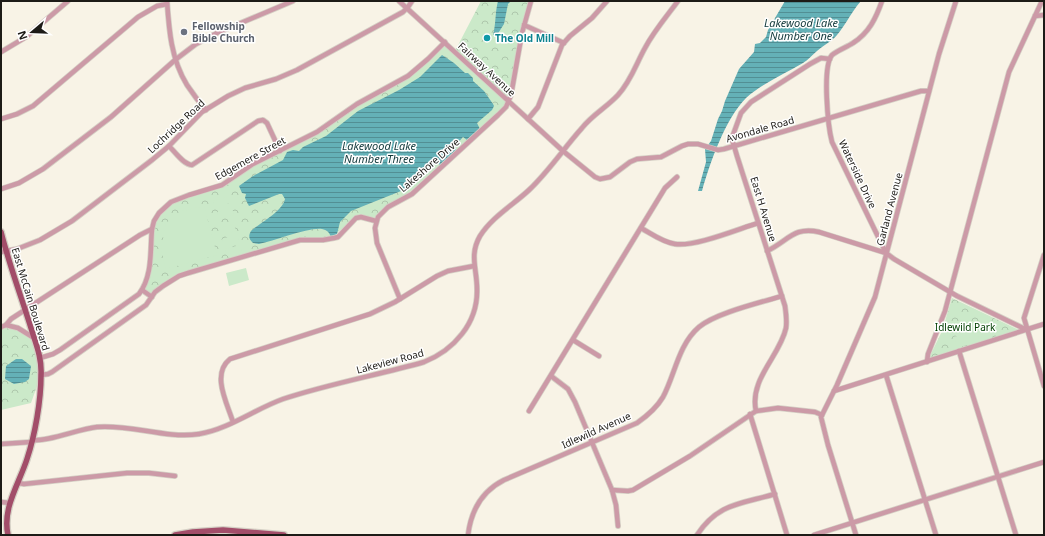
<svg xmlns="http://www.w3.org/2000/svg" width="1045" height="536" font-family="'Noto Sans',sans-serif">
	<defs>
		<pattern id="park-crowns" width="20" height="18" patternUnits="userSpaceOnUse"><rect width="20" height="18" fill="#cbe9c9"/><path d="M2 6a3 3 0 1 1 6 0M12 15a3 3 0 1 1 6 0" fill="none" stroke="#aec7ac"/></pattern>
		<pattern id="water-rules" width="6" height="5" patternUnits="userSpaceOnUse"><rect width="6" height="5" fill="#64b1b7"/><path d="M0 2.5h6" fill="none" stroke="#528f94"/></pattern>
	</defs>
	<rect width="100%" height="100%" fill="#f8f3e6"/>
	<!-- park -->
	<g fill="url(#park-crowns)">
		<polygon points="481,1 531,1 508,103 458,151 376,221 361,217 353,220 333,236 308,239 179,276 163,286 152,297 142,290 149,268 152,229 162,209 189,195 222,185 244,170 306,138 345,111 402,80 445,42 455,51"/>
		<polygon points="952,298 1017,329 1018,331 927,362 942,331"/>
		<polygon points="9,325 34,336 41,375 31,403 1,410 1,327"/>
	</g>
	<!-- pitch -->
	<g fill="#cbe9c9">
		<polygon points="228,197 230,203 215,208 213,201"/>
		<polygon points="204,206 217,255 166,269 161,249 166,223 182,211"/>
		<polygon points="232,208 234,215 219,219 217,212"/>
		<polygon points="234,224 236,231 221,235 219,228"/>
		<polygon points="237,234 239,241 224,246 222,239"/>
		<polygon points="240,245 242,252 227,256 225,249"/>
		<polygon points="246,268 249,280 229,286 226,273"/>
		<polygon points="977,330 980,341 957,348 954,337"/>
	</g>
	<!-- water -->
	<g fill="url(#water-rules)">
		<path d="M498,1H511L508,4L504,24L497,35H493C496,24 495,12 498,1Z"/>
		<path d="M785,1H861C850,13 843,31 832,40C827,44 821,47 817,51C812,55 808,60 803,63C784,74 763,83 746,98C725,119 710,163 702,191H698L706,162L705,149L711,141L718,119L722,111L725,101L739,69L754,52L755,44L760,43L766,37L768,30Z"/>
		<path d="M442,55L454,63L465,73H468L473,78V81L484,91L493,104L494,106L492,110L477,123L480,129L467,140L463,137L455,146L456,151L440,165L436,162L429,170L423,173L412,181L406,189L351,211L340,222L337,234L331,237C329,232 327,230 322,229C309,227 274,241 259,244L253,243C249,239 248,236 251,231C260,223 283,211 285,199L282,194H279L249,206L245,198L246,194L242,193L239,186L253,176L283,160L287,152L293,150L299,151L303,147L326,136L358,111L399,90L420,77Z"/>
		<polygon points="16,359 22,359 31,366 29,379 25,382 14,384 5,379 6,366"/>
	</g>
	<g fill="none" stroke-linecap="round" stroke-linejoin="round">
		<defs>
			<g id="minor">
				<path d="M167,1C169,30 171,59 187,85C193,94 199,102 206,110"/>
				<polyline points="399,1 563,151 595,177 600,179 610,177 630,162 637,159 661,157 682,146 688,144 698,144 718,150 724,149 921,91 929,91"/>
				<path d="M882,1C876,18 869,33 853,43C847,47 838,50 832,55C822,67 828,127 832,142L886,253"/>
				<polyline points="1035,16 1044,15"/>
				<polyline points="524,25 564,43"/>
				<polyline points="1,52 26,37 68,1"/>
				<polyline points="1,119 17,114 33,106 138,17 157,6 167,4"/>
				<polyline points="528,119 538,107 562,45 570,36 592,18 607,1"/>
				<path d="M169,146C175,152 184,165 192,165L258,121L263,120L267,123L280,151"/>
				<polyline points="1,189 19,183 43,169 111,117 175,60 196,44 217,33 293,1"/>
				<path d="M641,228C652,234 662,242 675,244C695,247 738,229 758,223"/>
				<path d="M767,251C788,241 794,226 819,232L886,253L894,259L957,296L1027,330"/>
				<polyline points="1,252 17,249 40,240 72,221 152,160 169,146 202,112 228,96 245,88 276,79 297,70 403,12 408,7 412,1"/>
				<polyline points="1044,255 1024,318 1044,386"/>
				<polyline points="142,290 152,297"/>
				<polyline points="400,299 377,243 375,228 378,217 388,207 412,194 498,115 506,107 511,95 522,33 531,1"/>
				<polyline points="6,325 18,328 34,338"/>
				<polyline points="1,327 6,325 11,319 140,235 152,229 154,221 159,213 171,202 189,195 222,185 253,164 317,132 357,104 408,76 428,59 445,42"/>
				<polyline points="573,340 599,356"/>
				<polyline points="959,351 1016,535"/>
				<path d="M40,358L53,354L60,350L139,294C153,276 150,250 152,229"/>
				<polyline points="927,362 928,354 945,311 1009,72 1042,1"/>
				<polyline points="41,375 48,374 52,372 146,305 155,292 163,286 179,276 188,273 300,240 323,240 334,238 338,237 356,218 361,217 376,221"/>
				<polyline points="886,375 936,535"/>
				<polyline points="551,376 568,389 575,402 612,490 616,505 618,526"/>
				<polyline points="834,391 1044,324"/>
				<polyline points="529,411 665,188 677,177"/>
				<path d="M756,411C749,379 780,356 786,328C787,321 786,313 785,306L737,156L732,139L733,135L741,113L751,102L810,64L821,58L830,59"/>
				<polyline points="750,414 787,535"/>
				<path d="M233,422C227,403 211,374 230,359L370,314L395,302L437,276L448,271L474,266"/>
				<path d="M32,440C48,442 78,429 97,427C131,424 165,439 199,434C229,429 255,409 283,399C328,384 378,375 424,362C454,350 478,323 477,289C477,269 469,255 480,236C492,217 513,205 529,190C549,171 564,148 582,128C592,115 607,107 618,95C631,81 636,64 645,48C654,31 667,16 678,1"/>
				<polyline points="1,444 31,442"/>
				<polyline points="18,483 24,484 127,473 149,473 175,476"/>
				<polyline points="612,490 628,491 633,490 690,456 756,411 778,408 815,412 822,415"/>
				<polyline points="1,502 10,503"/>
				<path d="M468,535C471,511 482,491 504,480L637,423C647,416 656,409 663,397C675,375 678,345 699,327C716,313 759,303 782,296"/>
				<path d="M697,535C718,503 741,504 775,494"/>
				<polyline points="814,535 1044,462"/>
				<polyline points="856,535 828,445 821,417 837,385 875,297 939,54 956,1"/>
			</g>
			<g id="major">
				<path d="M1,232C9,264 21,296 31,328C36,344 42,358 41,375C41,401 35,435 27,459C19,484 2,508 8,535"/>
				<polyline points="175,535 193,532 223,530 284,535"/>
			</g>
		</defs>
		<!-- minor casing -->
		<use href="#minor" stroke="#d5d0c5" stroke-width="6"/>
		<!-- major casing -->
		<use href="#major" stroke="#d5d0c5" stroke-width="8"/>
		<!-- minor -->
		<use href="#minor" stroke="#cc9aa7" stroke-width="4.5"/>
		<!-- major -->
		<use href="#major" stroke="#a24d69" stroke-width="5.5"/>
	</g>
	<!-- markers -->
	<circle fill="#6b7280" stroke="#fff" stroke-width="1.5" cx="184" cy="32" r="4"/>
	<circle fill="#0f9aa8" stroke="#fff" stroke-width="1.5" cx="487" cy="38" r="4"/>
	<g text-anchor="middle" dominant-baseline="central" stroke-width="3" stroke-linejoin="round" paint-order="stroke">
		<!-- worship labels -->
		<g font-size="10" font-weight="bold" fill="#5b616d" stroke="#fff" text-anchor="start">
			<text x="192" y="26">Fellowship<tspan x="192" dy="12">Bible Church</tspan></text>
		</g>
		<!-- culture labels -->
		<g font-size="10" font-weight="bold" fill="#0d838f" stroke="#fff" text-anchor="start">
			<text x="495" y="38">The Old Mill</text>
		</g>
		<!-- street labels -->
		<g font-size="10" fill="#1d1b17" stroke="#fff">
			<text transform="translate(487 69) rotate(43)">Fairway Avenue</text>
			<text transform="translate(176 126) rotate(-43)">Lochridge Road</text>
			<text transform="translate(760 129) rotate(-16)">Avondale Road</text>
			<text transform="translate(250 158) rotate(-29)">Edgemere Street</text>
			<text transform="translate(429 165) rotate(-41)">Lakeshore Drive</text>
			<text transform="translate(858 174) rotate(65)">Waterside Drive</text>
			<text transform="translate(764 209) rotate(73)">East H Avenue</text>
			<text transform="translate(889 209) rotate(-75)">Garland Avenue</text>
			<text transform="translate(31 299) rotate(73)">East McCain Boulevard</text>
			<text transform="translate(390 361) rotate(-15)">Lakeview Road</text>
			<text transform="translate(596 430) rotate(-24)">Idlewild Avenue</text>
		</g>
		<!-- park labels -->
		<g font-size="10" fill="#034104" stroke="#fff">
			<text x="965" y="327">Idlewild Park</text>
		</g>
		<!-- water labels -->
		<g font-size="11" font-style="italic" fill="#103739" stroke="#fff">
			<text x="801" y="22">Lakewood Lake<tspan x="801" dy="13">Number One</tspan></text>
			<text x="379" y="145">Lakewood Lake<tspan x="379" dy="13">Number Three</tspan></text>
		</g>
	</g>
	<!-- border -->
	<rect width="1045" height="536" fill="none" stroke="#1d1b17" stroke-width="4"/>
	<!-- north arrow -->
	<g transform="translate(32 32) rotate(251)" stroke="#ffffff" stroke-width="3" paint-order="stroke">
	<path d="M0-3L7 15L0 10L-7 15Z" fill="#1d1b17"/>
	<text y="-6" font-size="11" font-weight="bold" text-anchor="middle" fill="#1d1b17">N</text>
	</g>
</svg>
